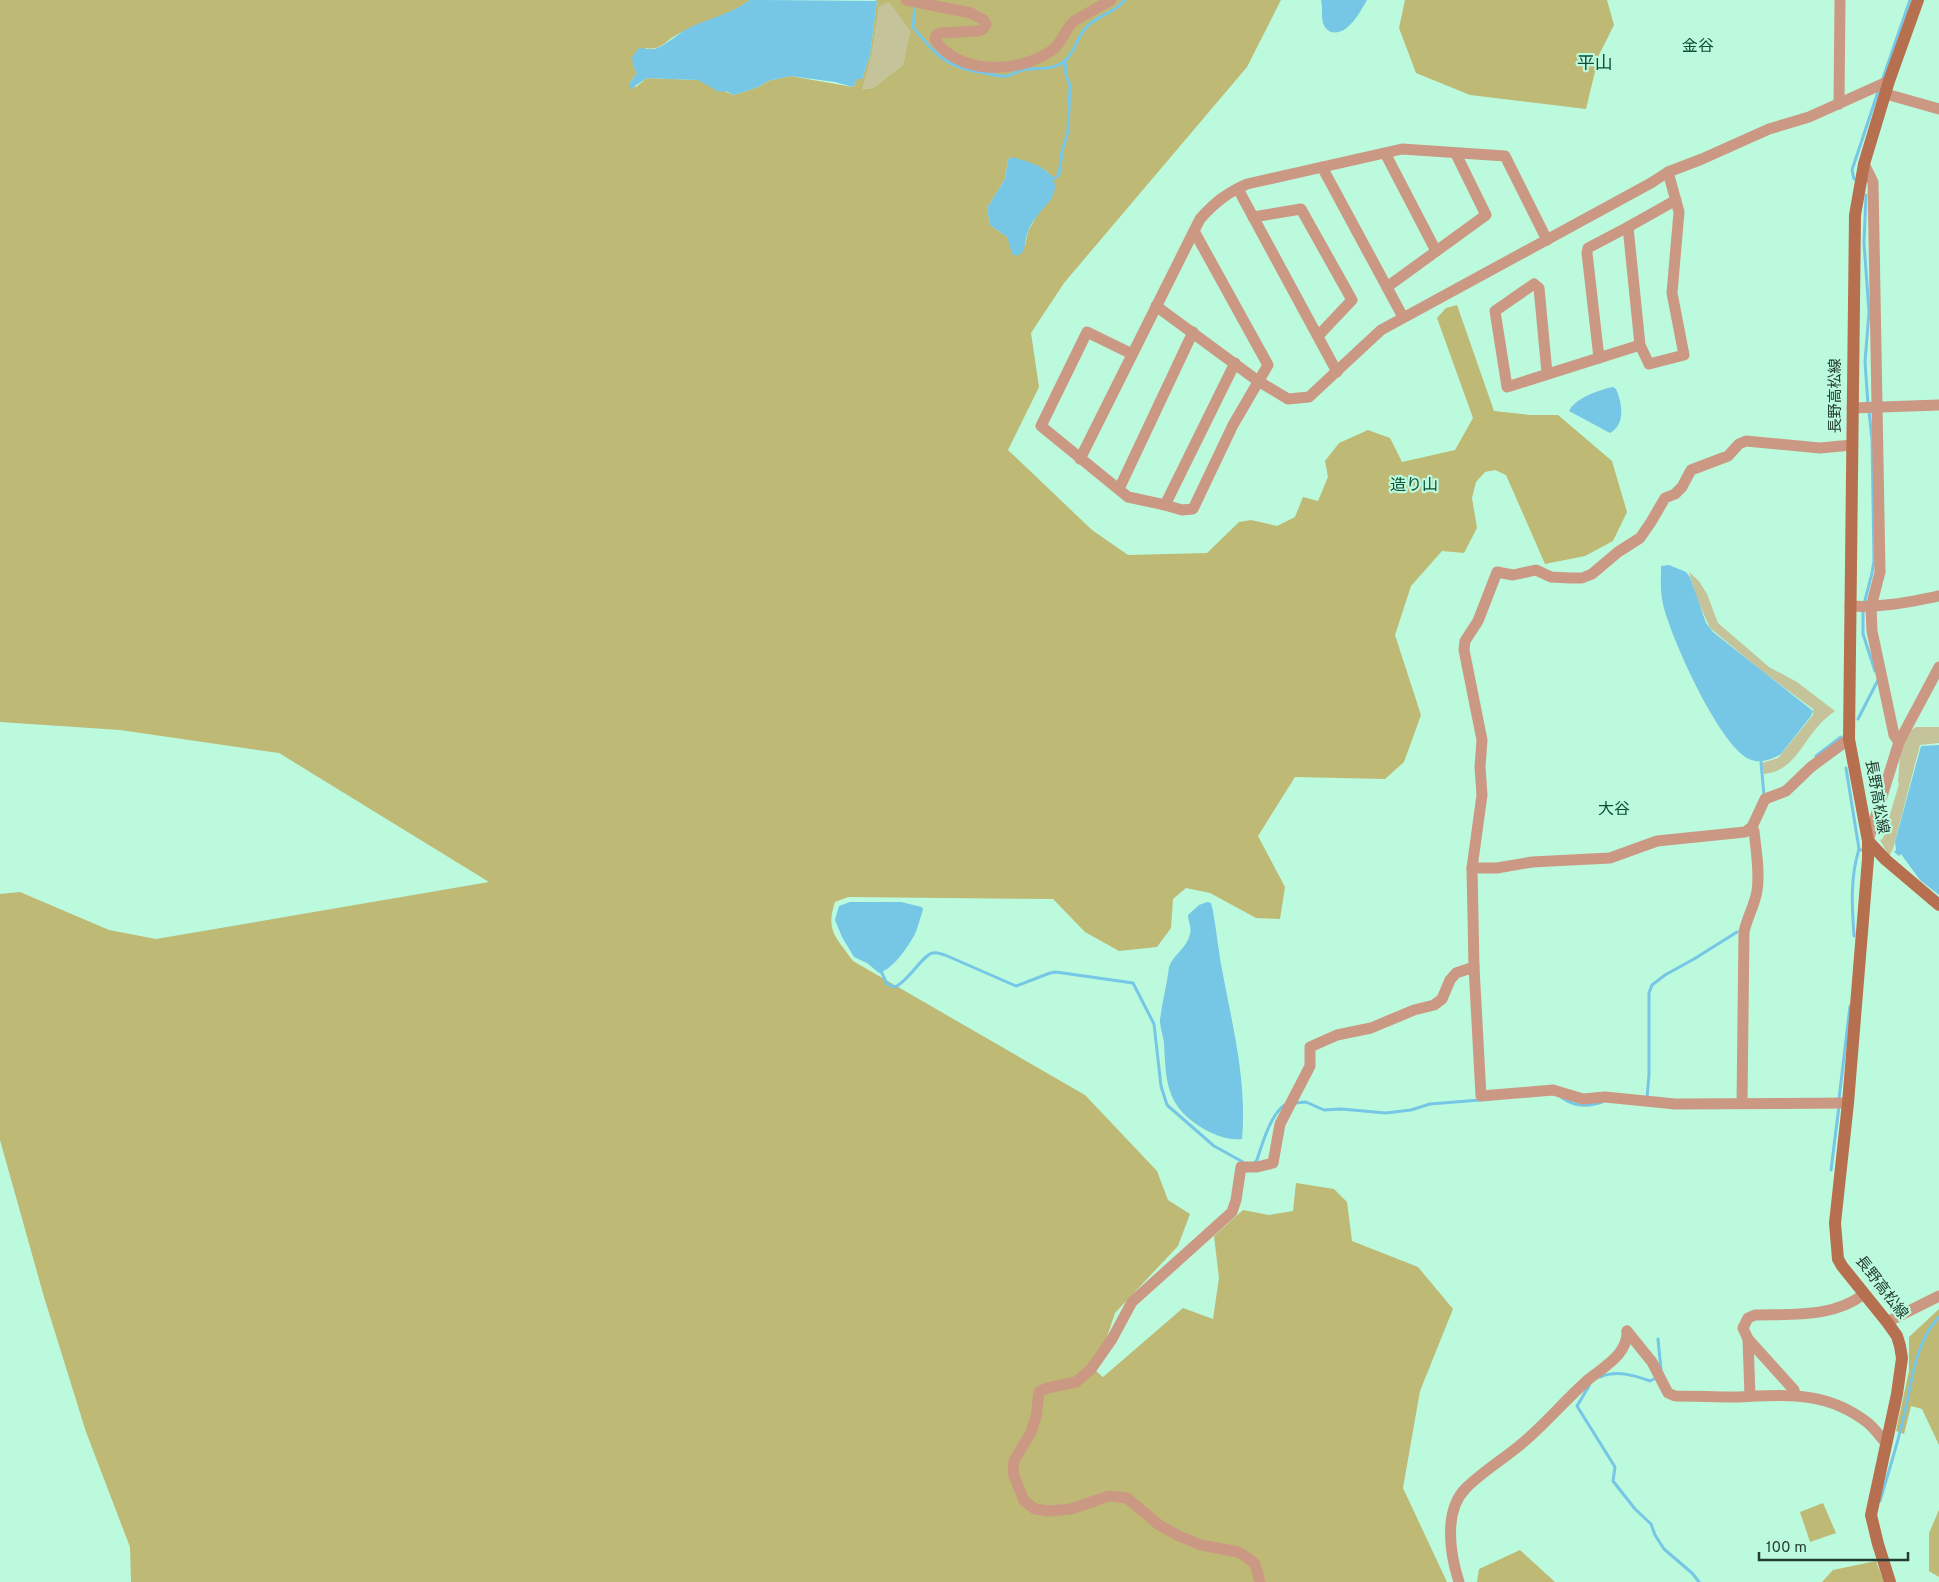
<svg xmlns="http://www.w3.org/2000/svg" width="1939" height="1582" font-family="Overpass,'Noto Sans JP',sans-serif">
	<rect width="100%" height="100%" fill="#bcfade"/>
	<!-- green -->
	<g fill="#c5c39a">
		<polygon points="889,1 910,31 903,65 873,88 861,89 872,54 879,7"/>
		<path d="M1689,572L1699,581L1707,594L1718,623L1769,667L1797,682L1835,711C1830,715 1824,719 1820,724C1801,744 1795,770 1764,774L1762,763L1778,758L1813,715V709L1762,671L1710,628L1697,599Z"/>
		<path d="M1916,727H1939V743L1920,745L1893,849L1889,856L1880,840L1883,838L1899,784L1898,782C1900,763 1898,738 1916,727Z"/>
	</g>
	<!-- forest -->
	<g fill="#beb975" fill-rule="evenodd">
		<path d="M0,0H750C728,17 698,22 673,37C664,43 659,51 646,48L633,66L637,73L629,84L636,87L647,78L698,80L734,95L758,87L768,81L790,76L853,87L857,79H862L870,55L877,1L874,0H1281L1247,67L1064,283L1031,333L1039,387L1008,450L1092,530L1128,555L1207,553L1239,522L1251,520L1277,526L1295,517L1303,497L1318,501L1328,477L1325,461L1339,443L1368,430L1390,438L1402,462L1455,450L1473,418L1437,318L1446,308L1457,305L1494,411L1530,415H1558L1612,461L1627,512L1613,541L1585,556L1545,564L1506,475L1495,470L1485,472L1476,482L1472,498L1477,528L1464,553L1442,551L1411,586L1395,635L1421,715L1404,762L1385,779L1295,777L1258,836L1285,887L1280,919L1256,918L1210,893L1186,888L1173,899L1171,928L1157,947L1119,951L1085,932L1053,899L848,897L835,902C825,931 837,938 853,961L1085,1095L1157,1171L1168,1200L1190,1214L1178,1246L1115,1313L1107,1337L1089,1365L1103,1377L1183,1308L1213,1319L1219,1278L1214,1236L1243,1210L1269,1215L1293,1211L1296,1183L1334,1189L1347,1202L1352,1241L1418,1267L1453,1309L1420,1391L1403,1488L1447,1582H131L130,1547L86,1432L44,1297L0,1140V894L20,892L109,930L156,939L489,882L279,753L120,730L0,722ZM889,2L910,31L903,65L873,88L862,89L872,54L879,7ZM1011,157L1038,166L1048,172L1036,217L1028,231L1025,246L1007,237L990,225L987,208L1005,179L1008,160Z"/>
		<polygon points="1405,0 1607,0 1614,25 1599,55 1586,109 1470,95 1416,73 1399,28"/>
		<polygon points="1939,1309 1939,1445 1922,1409 1911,1406 1904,1434 1896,1431 1909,1371 1909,1337"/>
		<polygon points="1823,1503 1836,1533 1810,1542 1800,1512"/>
		<polygon points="1939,1510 1939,1577 1929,1571 1929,1533"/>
		<polygon points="1520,1550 1555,1582 1477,1582 1479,1569"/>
		<polygon points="1876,1561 1884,1582 1822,1582 1833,1570"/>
	</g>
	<!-- water -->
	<g fill="#76c6e5">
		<path d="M750,0L877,1L870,55L862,79H857L853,87L835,82L790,76L768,81L758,87L734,95L726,91L719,92L698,80L647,78L629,90V84L637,73L633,66L632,57L639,48C644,48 649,50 654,49C662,48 678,34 687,29C707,18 731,15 750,0Z"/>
		<path d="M1321,0H1367C1360,12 1348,36 1331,32C1327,30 1325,28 1323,23C1321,16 1323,7 1321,0Z"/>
		<path d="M1011,157C1031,162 1067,172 1051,199C1044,209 1033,218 1028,231C1025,238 1026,246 1022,253L1016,256L1012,254L1007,237L990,225L987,208L1005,179L1008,160Z"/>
		<path d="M1613,387L1616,389C1622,403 1626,424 1610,433L1569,411C1575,398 1599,390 1613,387Z"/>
		<path d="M1669,565L1686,572L1690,577L1706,623L1713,632L1813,711L1811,716L1781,754C1771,760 1760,764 1749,759C1719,745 1670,636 1663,604C1660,591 1661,579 1661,566Z"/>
		<polygon points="1939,745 1939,895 1920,880 1901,854 1899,856 1894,852 1896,850 1895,842 1921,746"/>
		<path d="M850,902H901L922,907L923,910C920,918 918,928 914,936C907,948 893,969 879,973L867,963L854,957L842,937L835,920L839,906Z"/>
		<path d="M1207,902L1211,903L1213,911C1217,934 1219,957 1224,980C1234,1032 1247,1085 1242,1139C1228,1141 1211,1134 1199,1126C1165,1104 1166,1079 1164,1043C1163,1035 1160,1028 1160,1020C1162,1002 1167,985 1169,967C1173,955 1187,948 1190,934C1192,927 1188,922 1188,915L1199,905Z"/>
	</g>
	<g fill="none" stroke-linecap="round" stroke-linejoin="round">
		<!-- stream -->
		<g stroke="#76c6e5" stroke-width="3">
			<path d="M915,5L913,27C937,56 945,67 984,73C991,74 999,77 1007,76C1014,74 1021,69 1028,69C1042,68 1053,70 1065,61C1076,51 1078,32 1091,23C1103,14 1115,12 1125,0"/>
			<polyline points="1882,81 1910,0"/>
			<polyline points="1052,179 1059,175 1062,152 1068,131 1070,86 1066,75 1065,60"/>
			<polyline points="1854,179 1852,170 1879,89"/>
			<polyline points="1866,195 1864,243 1869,312 1865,362 1868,405"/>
			<polyline points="1864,604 1872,573 1874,561 1872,439 1869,411"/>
			<polyline points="1863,610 1863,634 1875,671"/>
			<polyline points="1858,719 1878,680"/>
			<polyline points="1816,756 1841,737"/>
			<polyline points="1761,762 1764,795"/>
			<polyline points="1846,768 1859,849 1861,850"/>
			<path d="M1854,936C1852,906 1850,878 1859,849"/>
			<path d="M880,969L887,984L895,987C909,981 923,954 933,953C936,952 941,954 945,955L1016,986L1050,973L1056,972L1133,983L1154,1024L1161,1086L1167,1105L1214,1146L1243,1162"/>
			<path d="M1561,1097C1575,1107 1586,1107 1602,1102"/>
			<polyline points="1647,1098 1649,1074 1649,993 1652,985 1665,975 1694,959 1737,932"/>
			<polyline points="1839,1099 1850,1006"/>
			<polyline points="1295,1103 1306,1102 1324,1110 1341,1109 1386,1113 1411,1110 1430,1104 1480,1100"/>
			<path d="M1254,1163L1257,1160C1262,1144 1271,1113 1286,1104"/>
			<polyline points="1831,1170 1839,1106"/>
			<polyline points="1658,1339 1661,1370"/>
			<path d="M1600,1377C1617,1370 1633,1375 1650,1381L1658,1377"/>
			<polyline points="1589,1386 1577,1406 1615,1467 1613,1481 1635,1509 1651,1524 1655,1535 1664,1549 1692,1573 1699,1582"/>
			<path d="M1880,1501C1887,1477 1895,1452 1901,1428C1911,1392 1913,1343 1939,1317"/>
		</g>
		<!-- street -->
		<g stroke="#cb9983" stroke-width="11">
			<path d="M906,0L971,13L984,20L986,25L983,29L978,31L940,33L936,35L935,40C960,75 1017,74 1051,51C1062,44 1064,30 1074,21L1111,0"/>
			<polyline points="1886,94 1939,109"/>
			<polyline points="1839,104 1840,0"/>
			<polyline points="1385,153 1436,251"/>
			<polyline points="1864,164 1873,182 1880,572 1871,607 1872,631 1894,735 1899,742"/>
			<polyline points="1322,167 1403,317"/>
			<polyline points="1668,172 1679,212 1672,293 1684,355 1649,364 1640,345 1628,227 1676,200"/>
			<polyline points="1238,189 1337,372"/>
			<polyline points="1253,217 1301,209 1352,300 1318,336"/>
			<polyline points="1387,287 1486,215 1456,154"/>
			<polyline points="1156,306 1258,381 1288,399 1309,397 1381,330 1651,183 1668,172 1702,159 1769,129 1809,117 1889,81"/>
			<polyline points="1132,354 1087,332 1041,426 1128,497 1165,505 1235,363"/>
			<polyline points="1599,358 1587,253 1588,248 1628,227"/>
			<polyline points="1547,373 1539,288 1534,284 1495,311 1507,387 1640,345"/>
			<polyline points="1852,408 1939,405"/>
			<path d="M1080,459L1200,219C1215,202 1227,193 1247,184L1402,149L1505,156L1547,240"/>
			<polyline points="1119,489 1193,332"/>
			<polyline points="1165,505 1182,510 1193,509 1233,425 1268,365 1194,231"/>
			<path d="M1850,606C1881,608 1909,602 1939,596"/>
			<polyline points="1868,841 1899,742 1939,667"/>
			<polyline points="1472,868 1497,868 1532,862 1610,858 1657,841 1745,832 1752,827 1765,799 1786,791 1811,767 1849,739"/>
			<path d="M1742,1103L1744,932C1747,918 1755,904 1757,891C1760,871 1756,851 1754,831L1752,827"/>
			<polyline points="1848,1103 1675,1104 1605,1097 1583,1099 1553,1090 1481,1096 1474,967 1472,868 1482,795 1480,767 1482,740 1464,650 1465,641 1478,621 1497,572 1513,575 1536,570 1551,577 1570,578 1582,578 1592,574 1618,552 1640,538 1651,522 1665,498 1675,494 1682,487 1691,470 1728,456 1739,444 1746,441 1820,448 1852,445"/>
			<polyline points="1887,1322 1939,1296"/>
			<path d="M1627,1331L1652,1362L1668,1393L1675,1396C1695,1396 1716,1397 1736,1397C1785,1395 1826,1390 1868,1423C1874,1428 1880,1436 1886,1443"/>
			<polyline points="1748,1339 1750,1396"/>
			<path d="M1795,1395L1794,1390L1748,1339L1743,1328L1748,1318L1755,1315C1793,1314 1833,1318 1864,1294"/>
			<polyline points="1260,1582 1255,1564 1248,1558 1238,1552 1201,1545 1179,1536 1159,1525 1127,1498 1109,1496 1071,1509 1050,1511 1035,1509 1024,1501 1013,1473 1014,1461 1031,1432 1036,1417 1039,1392 1047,1388 1076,1382 1091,1369 1112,1339 1132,1302 1232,1212 1236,1200 1241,1167 1257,1167 1273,1163 1280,1124 1310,1066 1310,1047 1337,1035 1371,1028 1414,1010 1434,1005 1442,999 1450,980 1456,973 1474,967"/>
			<path d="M1459,1582C1450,1554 1443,1511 1466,1488C1484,1470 1507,1457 1526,1440C1548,1421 1567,1398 1589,1379C1605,1366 1628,1354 1627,1331"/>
		</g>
		<!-- secondary -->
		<g stroke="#b7704f" stroke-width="12">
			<polyline points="1868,841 1886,860 1939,905"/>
			<polyline points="1890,1582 1878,1544 1871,1515 1897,1394 1902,1358 1900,1346 1897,1336 1887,1322 1842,1266 1838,1259 1835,1223 1848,1103 1868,859 1868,841 1849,739 1855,215 1864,164 1889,81 1918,0"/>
		</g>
	</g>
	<g text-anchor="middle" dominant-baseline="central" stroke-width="4.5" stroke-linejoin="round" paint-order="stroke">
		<!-- street labels -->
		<g font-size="15" fill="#243d32" stroke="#bcfade">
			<text transform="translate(1836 396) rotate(-90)">長野高松線</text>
			<text transform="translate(1876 797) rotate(80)">長野高松線</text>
			<text transform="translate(1881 1288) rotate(52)">長野高松線</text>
		</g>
		<!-- neighbourhood labels -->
		<g font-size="16" fill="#0d4e38" stroke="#bcfade">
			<text x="1698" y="47">金谷</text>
			<text x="1414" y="486">造り山</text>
			<text x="1614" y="810">大谷</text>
		</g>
		<!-- quarter labels -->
		<g font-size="18" fill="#0d4e38" stroke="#bcfade">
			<text x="1595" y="64">平山</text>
		</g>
	</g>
	<!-- scale -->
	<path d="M1759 1552v8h149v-8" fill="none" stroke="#243d32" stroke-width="2.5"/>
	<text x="1766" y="1552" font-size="15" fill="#243d32" stroke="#bcfade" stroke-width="4" paint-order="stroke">100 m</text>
</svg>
